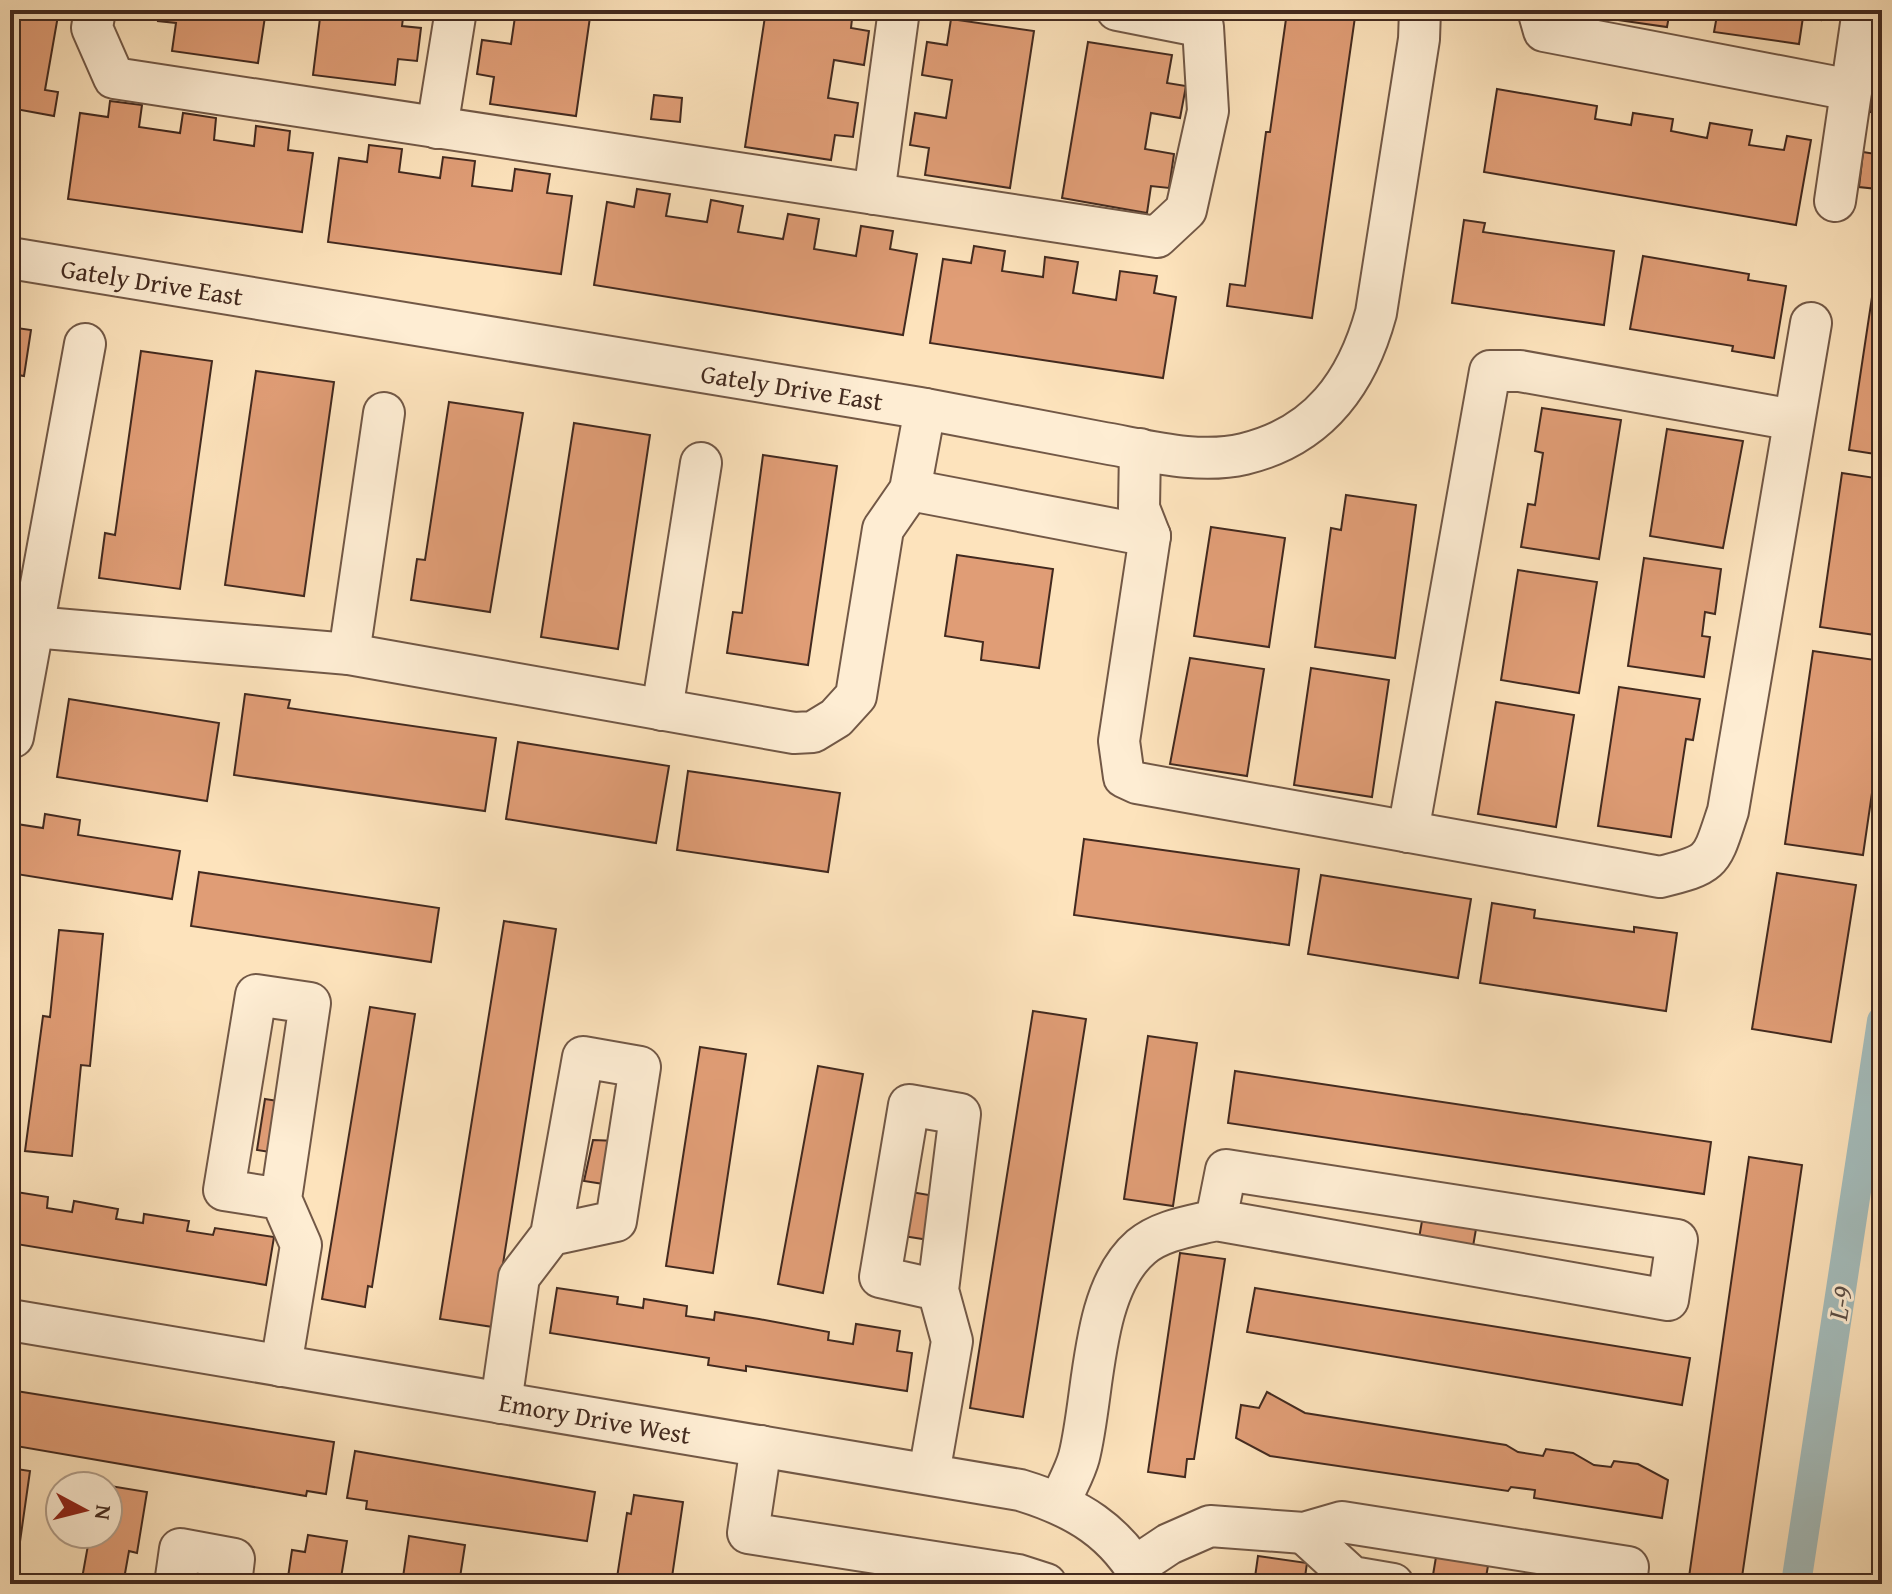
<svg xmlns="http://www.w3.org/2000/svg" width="1892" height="1594" font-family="'Gentium Book Plus',serif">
	<rect width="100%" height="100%" fill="#fde3bc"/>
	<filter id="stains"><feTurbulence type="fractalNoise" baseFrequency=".0025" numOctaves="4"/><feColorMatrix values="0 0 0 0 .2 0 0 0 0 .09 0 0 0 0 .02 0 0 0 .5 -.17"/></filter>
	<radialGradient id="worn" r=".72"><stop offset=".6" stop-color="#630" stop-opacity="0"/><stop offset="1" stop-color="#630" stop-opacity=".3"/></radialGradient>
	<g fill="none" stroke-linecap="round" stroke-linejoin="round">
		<!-- canal -->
		<polyline stroke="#a4bcbb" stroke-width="30" points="1796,1584 1882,1021"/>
	</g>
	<!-- building -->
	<g fill="#e09d76" stroke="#432a1f" stroke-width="2">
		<polygon points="10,10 59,10 45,90 58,92 54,116 10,108"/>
		<polygon points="160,10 266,10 258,63 172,51 176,23 158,21"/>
		<polygon points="321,10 404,10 402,26 421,28 417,61 398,59 395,85 313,75"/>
		<polygon points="516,10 591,10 576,116 490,104 494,77 477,74 482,40 511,44"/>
		<polygon points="766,10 853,10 851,28 869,31 864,65 834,60 828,98 858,103 853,137 835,135 831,160 745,147"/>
		<polygon points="1273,10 1356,10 1312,318 1227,306 1230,284 1245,286 1266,132 1270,132 1286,19 1272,17"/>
		<polygon points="1584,10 1670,10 1667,27 1583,15"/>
		<polygon points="1718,10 1823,10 1821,20 1803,17 1799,44 1714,32"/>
		<polygon points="951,19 1034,31 1010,188 925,175 929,148 910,145 915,113 946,118 952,80 922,75 927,42 947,45"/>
		<polygon points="1088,42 1172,55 1167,83 1186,86 1180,118 1151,113 1145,149 1174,154 1169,188 1151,186 1147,213 1062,198"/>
		<polygon points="1875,78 1882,79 1882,113 1871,112"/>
		<polygon points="1497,89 1597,106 1595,119 1631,125 1633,113 1673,119 1671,131 1707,138 1710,123 1752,130 1749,145 1784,150 1787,136 1811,140 1796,225 1484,172"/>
		<polygon points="654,95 682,98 680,122 651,119"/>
		<polygon points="110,101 142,105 139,127 180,133 183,113 216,118 214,140 254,146 256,126 290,131 288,150 313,153 302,232 68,199 80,113 108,117"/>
		<polygon points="369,145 402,149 399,172 440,178 443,157 475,161 472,186 512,191 515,169 550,174 547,193 572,196 561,274 328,242 339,158 367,162"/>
		<polygon points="1863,152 1882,155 1882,218 1873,217 1877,189 1859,187"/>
		<polygon points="637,189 670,194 666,216 707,222 711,200 743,206 738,232 783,239 788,214 819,219 814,249 856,256 861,226 893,231 890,249 917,254 903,335 594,285 607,202 634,207"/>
		<polygon points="1464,220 1485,223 1483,232 1614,251 1604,325 1452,303"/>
		<polygon points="974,246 1005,251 1002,271 1043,277 1045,257 1078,262 1073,293 1116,300 1120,271 1157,276 1154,293 1176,297 1163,378 930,343 943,259 971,263"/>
		<polygon points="1643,256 1749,274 1748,280 1786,286 1774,358 1732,351 1733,346 1630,329"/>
		<polygon points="1872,297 1882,298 1882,455 1849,450"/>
		<polygon points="10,327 31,330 24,376 12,374 10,384"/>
		<polygon points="141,351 212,361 180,589 99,578 105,533 115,535"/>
		<polygon points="256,371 334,382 304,596 225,585"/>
		<polygon points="449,402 523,413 490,612 411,600 417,559 425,560"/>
		<polygon points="1542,408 1621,420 1599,559 1521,547 1528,504 1535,505 1543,453 1535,451"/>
		<polygon points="574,423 650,435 618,649 541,637"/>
		<polygon points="1667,429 1743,441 1723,548 1650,536"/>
		<polygon points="763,455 837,466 808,665 727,653 733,612 742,613"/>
		<polygon points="1842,473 1882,479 1882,636 1820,627"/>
		<polygon points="1346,495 1416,505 1395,658 1315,647 1331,528 1341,530"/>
		<polygon points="1211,527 1285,538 1269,647 1194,636"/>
		<polygon points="957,555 1053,569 1039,668 981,660 983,642 945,636"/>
		<polygon points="1644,558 1721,569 1715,614 1705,612 1702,636 1710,637 1704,677 1628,666"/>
		<polygon points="1518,570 1597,582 1579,693 1501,680"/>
		<polygon points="1813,651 1882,661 1882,724 1863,855 1785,844"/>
		<polygon points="1190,658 1264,669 1247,776 1170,764"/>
		<polygon points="1311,668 1389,680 1372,797 1294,785"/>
		<polygon points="1619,687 1700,699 1693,740 1686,739 1671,837 1598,826"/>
		<polygon points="245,694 290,700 288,708 496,738 485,811 234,775"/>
		<polygon points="69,699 219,723 207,801 57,777"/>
		<polygon points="1496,702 1574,715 1556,827 1478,814"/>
		<polygon points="518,742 669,766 656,843 506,819"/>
		<polygon points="688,771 840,793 828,872 677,850"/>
		<polygon points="45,814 80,820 78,835 180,851 172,899 10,873 10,823 43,828"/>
		<polygon points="1084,839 1299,869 1289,945 1074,915"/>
		<polygon points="199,872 439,908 431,962 191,926"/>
		<polygon points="1777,873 1856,885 1831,1042 1752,1029"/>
		<polygon points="1321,875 1471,899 1458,978 1308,954"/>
		<polygon points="1492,903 1535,910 1534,918 1634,932 1634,927 1677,933 1666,1011 1480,983"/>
		<polygon points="504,921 556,929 493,1327 440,1319"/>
		<polygon points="59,930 103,934 90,1066 81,1065 72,1156 25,1151 43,1016 50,1017"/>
		<polygon points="370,1007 415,1014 372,1287 368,1286 365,1307 322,1299"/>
		<polygon points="1033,1011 1086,1019 1023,1417 970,1408"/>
		<polygon points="1148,1036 1197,1043 1173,1206 1124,1199"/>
		<polygon points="700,1047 746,1054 713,1273 666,1266"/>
		<polygon points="818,1066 863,1074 823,1293 778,1284"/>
		<polygon points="1235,1071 1711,1142 1704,1194 1228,1123"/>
		<polygon points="265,1099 291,1103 283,1154 257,1150"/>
		<polygon points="593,1140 617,1141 610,1185 584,1181"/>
		<polygon points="1749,1157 1802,1165 1741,1584 1688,1584"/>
		<polygon points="10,1191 48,1197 47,1208 72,1212 74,1201 118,1209 116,1219 143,1223 144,1214 189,1221 187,1231 213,1235 215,1228 274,1237 266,1285 10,1243"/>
		<polygon points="911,1192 935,1196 929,1240 903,1236"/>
		<polygon points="1422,1221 1476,1229 1472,1252 1418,1244"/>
		<polygon points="1180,1253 1225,1259 1194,1459 1187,1459 1185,1477 1148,1472"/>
		<polygon points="557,1288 618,1297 617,1304 643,1308 644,1299 687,1306 686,1316 714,1320 715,1312 759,1319 829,1332 828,1340 853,1344 856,1324 900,1331 897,1351 912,1353 907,1391 746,1366 746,1371 708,1365 709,1358 550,1333"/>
		<polygon points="1255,1288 1690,1358 1682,1405 1247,1332"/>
		<polygon points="10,1390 334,1442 326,1494 307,1491 306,1496 10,1445"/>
		<polygon points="1267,1392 1305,1413 1506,1445 1518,1452 1543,1456 1546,1449 1573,1453 1594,1465 1611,1467 1614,1461 1638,1464 1668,1480 1662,1518 1534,1498 1535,1490 1511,1487 1508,1491 1270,1456 1236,1438 1241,1405 1259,1408"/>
		<polygon points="355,1451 595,1492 587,1541 366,1509 367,1501 347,1498"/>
		<polygon points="10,1468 30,1471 14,1584 10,1584"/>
		<polygon points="98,1484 147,1492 137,1553 129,1551 124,1579 135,1584 81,1584 90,1534 108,1534 108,1486"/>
		<polygon points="634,1495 683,1502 671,1584 616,1584 627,1513 631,1514"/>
		<polygon points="308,1535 347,1541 340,1584 287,1584 292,1550 305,1552"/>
		<polygon points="409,1536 465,1545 459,1584 402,1584"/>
		<polygon points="1437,1551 1489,1560 1485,1583 1433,1575"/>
		<polygon points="1258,1556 1307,1563 1304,1584 1254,1584"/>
		<polygon points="735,1578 775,1584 734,1584"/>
	</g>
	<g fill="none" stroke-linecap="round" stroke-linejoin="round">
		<defs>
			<g id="minor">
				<polyline points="95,10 92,28 114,78 1157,237 1186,210 1208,111 1203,27 1117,10"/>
				<polyline points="1538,10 1544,31 1851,90"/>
				<polyline points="437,128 456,10"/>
				<polyline points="874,194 899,10"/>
				<polyline points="1835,201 1863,10"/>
				<path d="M10,258C313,308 617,358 920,408C980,419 1040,431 1099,442C1146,450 1197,465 1244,454C1319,436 1357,383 1376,313L1419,39L1420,10"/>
				<path d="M1140,449L1139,508L1150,536L1119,741L1124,777L1137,783L1660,877C1714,864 1711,862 1728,811L1811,323"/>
				<polyline points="910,490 1150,536"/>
				<polyline points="33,627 349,654 794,733 813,732 836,718 856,696 883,529 910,490 925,409"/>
				<polyline points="349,654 384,413"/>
				<polyline points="662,710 701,463"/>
				<polyline points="13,737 85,344"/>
				<polyline points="1408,832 1490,371 1520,371 1794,420"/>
				<polyline points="281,1199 224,1190 256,995 310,1003 281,1199 301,1245 281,1366"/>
				<path d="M10,1320L1020,1490C1076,1507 1117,1531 1145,1584"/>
				<polyline points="501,1403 519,1277 551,1235 616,1221 640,1067 583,1057 551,1235"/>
				<polyline points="761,1446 748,1533 1018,1575 1046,1584"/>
				<polyline points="929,1474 952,1341 938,1290 960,1114 909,1105 880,1277 938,1290"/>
				<path d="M1060,1502C1066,1487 1075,1472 1079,1457C1095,1394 1090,1291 1141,1247C1161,1230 1192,1226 1216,1220L1668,1300L1677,1240L1226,1170L1216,1220"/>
				<polyline points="1304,1533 1352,1577 1393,1584"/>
				<polyline points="1136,1566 1169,1544 1210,1526 1304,1533 1342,1522 1628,1567 1626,1584"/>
				<polyline points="175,1584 180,1549 234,1559 231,1584"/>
			</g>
		</defs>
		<!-- minor casing -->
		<use href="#minor" stroke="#725846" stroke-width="44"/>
		<!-- minor -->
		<use href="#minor" stroke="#feedd3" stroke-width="40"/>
	</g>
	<g text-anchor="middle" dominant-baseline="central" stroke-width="6" stroke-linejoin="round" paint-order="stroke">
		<!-- street labels -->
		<g font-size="26" fill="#432a1f" stroke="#feedd3">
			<text transform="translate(152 282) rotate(9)">Gately Drive East</text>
			<text transform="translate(792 387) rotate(9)">Gately Drive East</text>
			<text transform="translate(595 1418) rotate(10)">Emory Drive West</text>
		</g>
		<!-- water labels -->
		<g font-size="28" font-style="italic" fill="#5b4e46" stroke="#feedd3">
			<text transform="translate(1839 1303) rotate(-81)">L-9</text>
		</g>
	</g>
	<!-- margin -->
	<rect width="1892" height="1594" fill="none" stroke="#fde3bc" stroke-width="40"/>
	<rect x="12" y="12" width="1868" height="1570" fill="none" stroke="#432a1f" stroke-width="4"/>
	<rect x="20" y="20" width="1852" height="1554" fill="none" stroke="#432a1f" stroke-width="2"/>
	<!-- north arrow -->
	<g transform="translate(84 1510) rotate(97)"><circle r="38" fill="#feedd3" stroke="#b39f8b" stroke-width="2"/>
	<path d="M0-6L14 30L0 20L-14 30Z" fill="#8f2418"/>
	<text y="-12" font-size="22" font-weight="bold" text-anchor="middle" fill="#432a1f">N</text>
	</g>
	<rect width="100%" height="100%" filter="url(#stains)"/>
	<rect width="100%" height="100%" fill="url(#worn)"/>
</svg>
